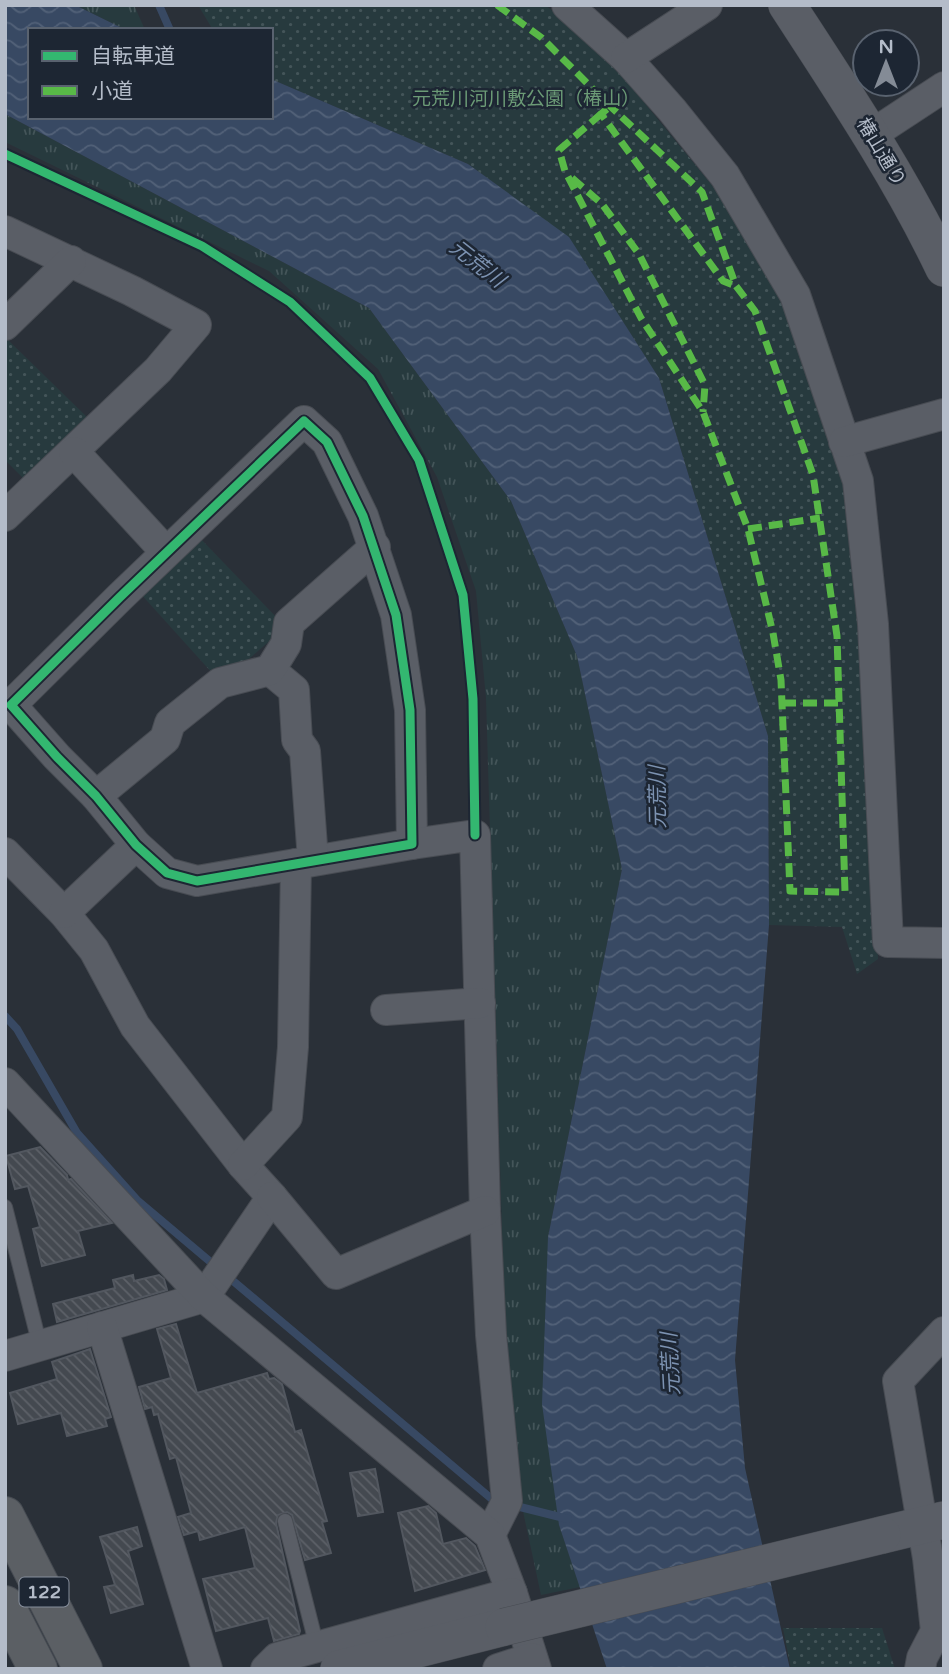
<svg xmlns="http://www.w3.org/2000/svg" width="949" height="1674" font-family="'Varela Round','Noto Sans JP',sans-serif">
	<defs>
		<pattern id="grass-tufts" width="24" height="20" patternUnits="userSpaceOnUse" patternTransform="scale(1.75)"><rect width="24" height="20" fill="#273a3e"/><path d="M3 7l-1-3M5 7V3M7 7l1-3M15 17l-1-3M17 17v-4M19 17l1-3" fill="none" stroke="#445559"/></pattern>
		<pattern id="park-dots" width="8" height="8" patternUnits="userSpaceOnUse" patternTransform="scale(1.75)"><rect width="8" height="8" fill="#273a3e"/><path d="M2 2h.1M6 6h.1" fill="none" stroke="#445559" stroke-width="1.8" stroke-linecap="round"/></pattern>
		<pattern id="water-waves" width="16" height="10" patternUnits="userSpaceOnUse" patternTransform="scale(1.75)"><rect width="16" height="10" fill="#384963"/><path d="M0 5q4-4 8 0t8 0" fill="none" stroke="#526178"/></pattern>
		<pattern id="building-back-hatch" width="6" height="6" patternUnits="userSpaceOnUse" patternTransform="scale(1.75)"><rect width="6" height="6" fill="#444950"/><path d="M-1 5l2 2M0 0l6 6M5-1l2 2" fill="none" stroke="#5d6168"/></pattern>
	</defs>
	<rect width="100%" height="100%" fill="#2a3038"/>
	<!-- grass -->
	<g fill="url(#grass-tufts)">
		<polygon points="75,5 134,5 145,30 126,30"/>
		<polygon points="5,114 369,308 511,501 577,656 622,869 548,1237 559,1525 580,1587 541,1595 521,1502 505,1330 486,698 476,591 437,477 378,369 269,271 5,142"/>
	</g>
	<!-- park -->
	<g fill="url(#park-dots)">
		<polygon points="198,5 545,5 597,45 729,206 788,315 842,465 864,603 878,959 857,974 842,927 769,925 768,736 659,378 569,238 468,164 271,79 271,30 213,30"/>
		<polygon points="5,337 90,420 25,480 5,460"/>
		<polygon points="198,536 279,620 273,638 236,670 214,675 139,592"/>
		<polygon points="783,1628 882,1628 895,1669 791,1669"/>
	</g>
	<!-- water -->
	<polygon fill="url(#water-waves)" points="5,5 75,5 126,30 30,30 30,117 271,117 271,79 468,164 569,237 659,378 768,736 769,925 735,1360 745,1468 790,1669 607,1669 559,1525 542,1404 548,1237 622,869 577,656 511,501 369,308 5,114"/>
	<g fill="none" stroke-linecap="round" stroke-linejoin="round">
		<!-- stream -->
		<g stroke="#384963" stroke-width="8">
			<polyline points="159,5 170,30"/>
			<polyline points="5,1016 17,1029 77,1133 137,1200 493,1500 500,1502"/>
			<polyline points="512,1505 568,1519"/>
		</g>
	</g>
	<!-- building -->
	<g fill="url(#building-back-hatch)" stroke="#52575f" stroke-width="2">
		<polygon points="40,1147 67,1175 68,1180 71,1179 112,1223 78,1231 85,1255 42,1266 33,1229 40,1227 28,1186 15,1189 6,1156"/>
		<polygon points="133,1275 134,1281 159,1275 164,1279 167,1290 57,1322 53,1304 115,1288 113,1280"/>
		<polygon points="176,1324 197,1393 267,1373 269,1379 274,1378 282,1384 295,1432 301,1430 327,1521 322,1522 331,1553 305,1560 292,1515 287,1512 278,1515 276,1523 300,1631 299,1634 274,1641 268,1618 216,1631 203,1579 255,1568 245,1527 200,1540 198,1531 184,1535 178,1517 191,1513 176,1457 170,1459 158,1414 154,1415 152,1407 145,1409 139,1387 171,1378 157,1329"/>
		<polygon points="90,1349 111,1417 105,1419 107,1426 67,1436 61,1413 18,1424 10,1393 57,1379 52,1362"/>
		<polygon points="375,1469 383,1512 358,1516 350,1473"/>
		<polygon points="428,1506 436,1513 443,1544 466,1538 475,1546 485,1570 415,1591 398,1513"/>
		<polygon points="137,1527 142,1546 128,1551 143,1604 111,1613 104,1587 115,1585 100,1537"/>
	</g>
	<g fill="none" stroke-linecap="round" stroke-linejoin="round">
		<defs>
			<g id="service">
				<polyline points="5,1207 40,1346"/>
				<polyline points="285,1521 317,1647"/>
			</g>
			<g id="minor">
				<polyline points="567,5 626,58 672,110 725,176 795,295 858,481 873,624 888,942 944,943"/>
				<polyline points="626,58 707,5"/>
				<polyline points="871,135 944,87"/>
				<polyline points="5,231 132,291 196,325 158,370 5,516"/>
				<polyline points="5,325 71,261"/>
				<polygon points="304,421 327,442 363,516 396,615 410,710 412,844 197,881 167,873 136,845 96,796 57,757 11,705 120,597"/>
				<polyline points="844,442 944,414"/>
				<polyline points="74,452 166,552"/>
				<polyline points="270,670 294,690 297,740 305,751 313,860"/>
				<polyline points="96,796 165,739 170,723 220,683 270,670 286,644 289,623 375,547"/>
				<polyline points="412,844 475,835 485,1211 491,1335 507,1501 490,1535"/>
				<polyline points="5,853 64,913 94,950 135,1026 243,1165 272,1197 204,1297 5,1356"/>
				<polyline points="64,913 136,845"/>
				<polyline points="386,1010 480,1003"/>
				<polyline points="5,1083 204,1297 490,1535 512,1593 536,1669"/>
				<polyline points="243,1165 287,1117 293,1047 296,864"/>
				<polyline points="272,1197 336,1274 485,1211"/>
				<polyline points="102,1327 207,1669"/>
				<polyline points="266,1669 277,1658 512,1593"/>
				<polyline points="498,1669 532,1658"/>
				<polyline points="920,1669 922,1658 936,1631 928,1558 898,1381 944,1332"/>
			</g>
			<g id="tertiary">
				<path d="M787,5C843,91 900,176 944,268"/>
				<polyline points="882,1535 944,1520"/>
				<polyline points="339,1669 504,1627"/>
			</g>
			<g id="trunk">
				<polyline points="5,1516 83,1669"/>
				<polyline points="5,1605 38,1669"/>
			</g>
		</defs>
		<!-- service casing -->
		<use href="#service" stroke="#484c53" stroke-width="16"/>
		<!-- minor casing -->
		<use href="#minor" stroke="#484c53" stroke-width="32"/>
		<!-- tertiary casing -->
		<use href="#tertiary" stroke="#484c53" stroke-width="38"/>
		<!-- trunk casing -->
		<use href="#trunk" stroke="#474c53" stroke-width="40"/>
		<!-- service -->
		<use href="#service" stroke="#5a5e66" stroke-width="14"/>
		<!-- minor -->
		<use href="#minor" stroke="#5a5e66" stroke-width="30"/>
		<!-- tertiary -->
		<use href="#tertiary" stroke="#5a5e66" stroke-width="37"/>
		<!-- trunk -->
		<use href="#trunk" stroke="#5b5f64" stroke-width="38"/>
		<defs>
			<polyline id="tertiary-bridge" points="504,1627 882,1535"/>
		</defs>
		<!-- tertiary-bridge casing -->
		<use href="#tertiary-bridge" stroke="#484c53" stroke-width="38" stroke-linecap="butt"/>
		<!-- tertiary-bridge -->
		<use href="#tertiary-bridge" stroke="#5a5e66" stroke-width="37"/>
		<!-- quiet -->
		<g stroke="#58b947" stroke-width="7" stroke-dasharray="14 7" stroke-linecap="butt">
			<polyline points="497,5 542,38 610,106 702,192 736,286 755,311 813,475 837,636 845,892 790,891 781,680 773,633 748,529 703,412 641,318 565,171 559,150 601,114"/>
			<polyline points="607,109 601,114 723,281 736,286"/>
			<polyline points="572,178 602,204 639,254 705,385 703,412"/>
			<polyline points="748,529 820,518"/>
			<polyline points="782,703 839,703"/>
		</g>
		<defs>
			<g id="cycleway">
				<polyline points="5,154 202,246 290,302 370,378 419,460 463,595 473,699 475,835"/>
				<polygon points="304,421 327,442 363,516 396,615 410,710 412,844 197,881 167,873 136,845 96,796 57,757 11,705 120,597"/>
			</g>
		</defs>
		<!-- cycleway casing -->
		<use href="#cycleway" stroke="#1d2633" stroke-width="13"/>
		<!-- cycleway -->
		<use href="#cycleway" stroke="#33b770" stroke-width="9"/>
	</g>
	<g text-anchor="middle" dominant-baseline="central" stroke-width="5" stroke-linejoin="round" paint-order="stroke">
		<!-- shield labels -->
		<rect fill="#1d2633" stroke="#878f9c" stroke-width="2" x="19.5" y="1577.5" width="49" height="29" rx="5"/>
		<g font-size="18" font-weight="bold" fill="#b4bcc9">
			<text x="44" y="1592">122</text>
		</g>
		<!-- park labels -->
		<g font-size="19" fill="#6b9a76" stroke="#1d2633">
			<text x="526" y="99">元荒川河川敷公園（椿山）</text>
		</g>
		<!-- street labels -->
		<g font-size="19" fill="#b4bcc9" stroke="#1d2633">
			<text transform="translate(881 152) rotate(59)">椿山通り</text>
		</g>
		<!-- water labels -->
		<g font-size="21" font-style="italic" fill="#7c92b1" stroke="#1d2633">
			<text transform="translate(477 264) rotate(38)">元荒川</text>
			<text transform="translate(658 797) rotate(-91)">元荒川</text>
			<text transform="translate(671 1364) rotate(-93)">元荒川</text>
		</g>
	</g>
	<!-- border -->
	<rect width="949" height="1674" fill="none" stroke="#b4bcc9" stroke-width="14"/>
	<!-- legend -->
	<rect x="28" y="28" width="245" height="91" fill="#1d2633" stroke="#59626f" stroke-width="2"/>
	<rect x="42" y="51" width="35" height="10" fill="#33b770" stroke="#59626f" stroke-width="2"/>
	<text x="91" y="63" font-size="21" fill="#b4bcc9">自転車道</text>
	<rect x="42" y="86" width="35" height="10" fill="#58b947" stroke="#59626f" stroke-width="2"/>
	<text x="91" y="98" font-size="21" fill="#b4bcc9">小道</text>
	<!-- north arrow -->
	<g transform="translate(886 63)"><circle r="33" fill="#1d2633" stroke="#59626f" stroke-width="2"/>
	<path d="M0-5L12 26L0 18L-12 26Z" fill="#848b96"/>
	<text y="-10" font-size="19" font-weight="bold" text-anchor="middle" fill="#b4bcc9">N</text>
	</g>
</svg>
